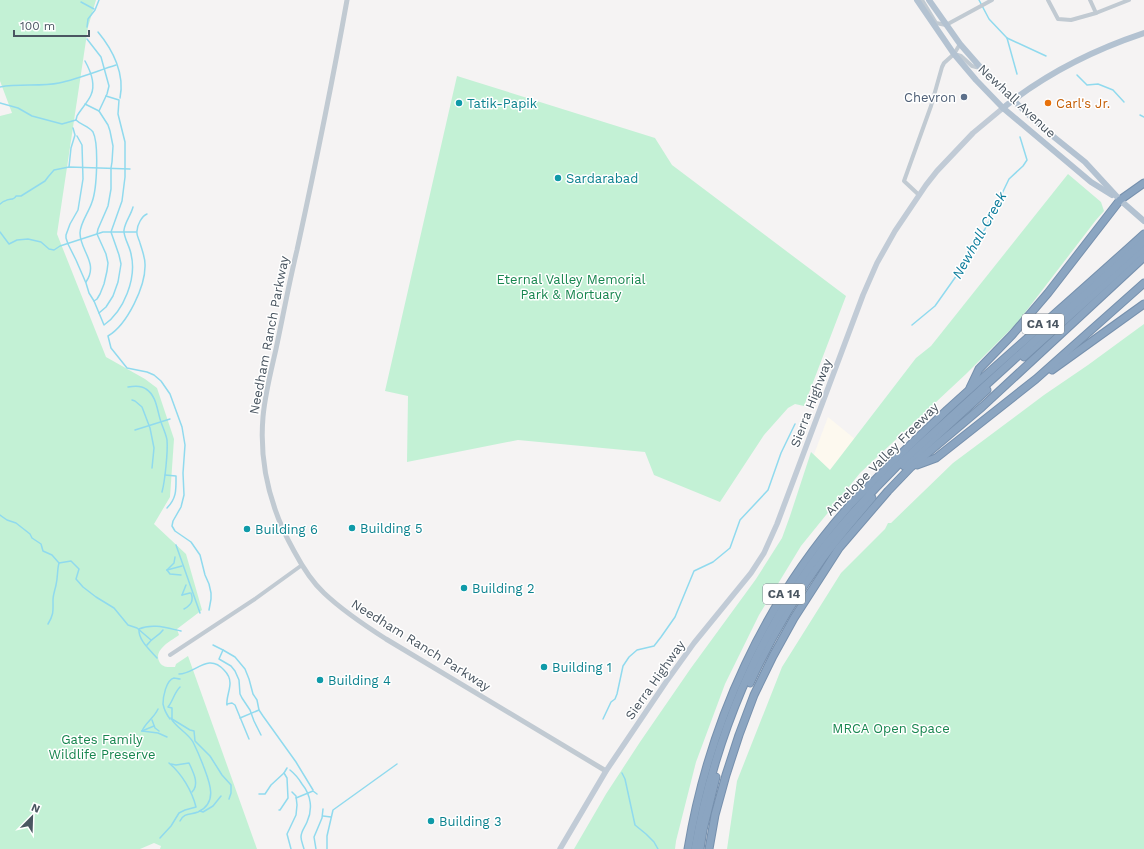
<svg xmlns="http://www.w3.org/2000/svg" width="1144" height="849" font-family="'Work Sans',sans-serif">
	<rect width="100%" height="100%" fill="#f5f3f3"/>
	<!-- commercial -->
	<polygon fill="#fdf9ef" points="828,417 855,439 830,470 813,457"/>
	<!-- green -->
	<g fill="#c3f1d5">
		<path d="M0,0H96L88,27L57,234L106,357L145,379L157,388L174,439L170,497L154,524L186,554L202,610L177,629L179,635C171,641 152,650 160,663C164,668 169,667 175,667L176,664L188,656L257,849H160L161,846L154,843L140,849H0V116L12,113L0,81Z"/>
		<polygon points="457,76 655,138 672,165 846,296 804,406 795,404 788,408 764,435 720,502 654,475 645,452 518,440 407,462 408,396 385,391"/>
		<polygon points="1068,174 1101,202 1104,211 1096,220 1017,323 966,374 860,473 801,546 759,615 725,684 696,762 676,841 675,849 574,849 606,794 640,742 691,668 756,579 782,538 790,516 811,452 830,470 916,358 931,346"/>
		<polygon points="1144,324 1144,849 727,849 737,781 782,667 841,573 885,529 888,523 891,523 953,463 1044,395 1088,365"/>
	</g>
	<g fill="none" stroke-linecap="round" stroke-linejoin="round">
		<!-- stream -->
		<g stroke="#90daee" stroke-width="1.5">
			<polyline points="979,0 989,19 1007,38 1017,74"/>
			<polyline points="81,2 94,9"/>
			<polyline points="87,27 88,19 95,10 99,0"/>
			<path d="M98,32C113,50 125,74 120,98"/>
			<polyline points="1007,38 1046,56"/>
			<polyline points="87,39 101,57 109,86 107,94 99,111"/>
			<polyline points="1077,75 1087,85 1098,84 1113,90 1124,102"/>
			<path d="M0,87C19,83 40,87 59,83C78,79 97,71 116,65"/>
			<polyline points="0,103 18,108 32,116 62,124 76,120"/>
			<polyline points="85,104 99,111 108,125 110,131 113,146 112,162 111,168 111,189 108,206 98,229 97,234 106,254 108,263 107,271 104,284 100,294 97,299 94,301"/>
			<polyline points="1140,115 1144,117"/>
			<path d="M76,120C81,125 89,126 93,132C99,144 97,189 92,202C89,212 80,223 80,233C80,251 99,263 86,282"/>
			<path d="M76,120L77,116C81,109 88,102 91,95C96,84 90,70 85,61"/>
			<path d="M77,136L82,145L83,179L78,210L70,224L66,235V238L68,244L76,260L86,283L89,293L94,301L104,325C124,311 137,278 131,254C130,247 123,236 124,230C125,222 131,215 133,207"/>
			<polyline points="69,167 71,148 75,135 73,128"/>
			<path d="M0,204C2,203 3,201 5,201C9,198 14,201 16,196H21L45,181L48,177L54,170L69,167L130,169"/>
			<path d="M147,214C142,216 137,225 137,231C136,235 139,239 140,243C142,250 145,257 145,264C146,286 127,325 108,336L111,348L127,368L147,372L154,375L161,381L170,394L182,427L185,445L183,473L184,495L181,507L173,521L172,526L175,531L191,542L200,555L205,575L209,584L211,593V599L209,610"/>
			<polyline points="0,232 9,244 17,240 28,239 41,242 49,249 54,250 60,246 103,232 136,232"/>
			<polyline points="99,313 106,307 113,296 118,282 121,264 119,255 111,232 122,201 125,177 125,142 118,114 119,100 106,96"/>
			<polyline points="912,325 935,306 964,265 985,229 1009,179 1023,166 1027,160 1020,137"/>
			<path d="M128,387C134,386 141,385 146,389C157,396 157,411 161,422C163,428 166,434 167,440C168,451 165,481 162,492"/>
			<polyline points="132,400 135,401 142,407 150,428 154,448 152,468"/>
			<polyline points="135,430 170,419"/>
			<path d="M165,475L176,476C176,489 177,498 167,508"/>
			<polyline points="0,515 7,520 16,523 30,534 32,538 41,544 43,551 52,555 59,563 71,561 79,569 76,579 83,587 96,597 114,608 128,625 137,628 151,640"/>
			<polyline points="176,545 200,613"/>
			<polyline points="167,570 174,563 175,557"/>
			<polyline points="167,570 182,566"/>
			<polyline points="167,570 170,574 181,575"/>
			<polyline points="182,595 186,585"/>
			<polyline points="182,595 190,593"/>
			<path d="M184,609C191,605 194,601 191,593"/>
			<path d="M48,624C54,614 53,611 53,600C53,595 55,590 56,585C58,577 57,570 59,563"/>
			<path d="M147,645C152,637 158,637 163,630"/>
			<polyline points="213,645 223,650 219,659 231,666 235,671 239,680 240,694 242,698 250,710 254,721 261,735"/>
			<polyline points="223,650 235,657 245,669 249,679 253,694 257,700 259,710 263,716 296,762 313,790"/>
			<path d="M157,658C150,650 138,640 139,629C152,623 167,628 181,631"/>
			<path d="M179,674C195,674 208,652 224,670C227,673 230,678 230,683C230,691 226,698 227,705"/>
			<path d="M180,687C174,693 173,701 168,707L172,708V719L190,730L194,731L195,741L210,756L222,775L231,785V793L229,799"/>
			<polyline points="227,704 232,703 235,705 249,739"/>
			<path d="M171,718C174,726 188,733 193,742C197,750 200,757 203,765C209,781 219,802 198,812C191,815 184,812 180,821"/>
			<polyline points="240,718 259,710"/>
			<path d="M170,719C167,715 164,709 163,704C163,697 166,680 174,678C175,678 179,679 180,679"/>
			<polyline points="603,719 611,702 615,699 617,694 623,666 629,657 637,650 654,646 661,637 675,617 694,571 713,562 730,548 740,520 768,490 781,453 795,424"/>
			<polyline points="152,720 155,728 159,731"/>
			<path d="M142,731C146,722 154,718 158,709"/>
			<polyline points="142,731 158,733 167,737"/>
			<polyline points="142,731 154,726"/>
			<path d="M171,764L176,765L189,763C193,772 200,784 192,792"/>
			<path d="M290,770C295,774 299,779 302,784C311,795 313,809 307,822C305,827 301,831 301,837C301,841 303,845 304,849"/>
			<polyline points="622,773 625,779 635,825 646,834 654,842 658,849"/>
			<polyline points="259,794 265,794 271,785 284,773 287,768"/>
			<polyline points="296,798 313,791 317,794"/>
			<polyline points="279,810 280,810 288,798 287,778 284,773"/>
			<polyline points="200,811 203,812 213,806 221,796"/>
			<polyline points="323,816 331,817"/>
			<path d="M160,838L171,826L179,813L185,810L196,807C192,791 182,774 169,763"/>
			<polyline points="291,849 287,834 296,815 297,805 296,796 292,792"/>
			<polyline points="316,849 314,837 322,818 323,809"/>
			<polyline points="327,849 327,836 333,810 397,764"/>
		</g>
		<defs>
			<g id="motorway">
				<polyline points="1024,357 1144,249"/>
				<polyline points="1052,370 1144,304"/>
				<polyline points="970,388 979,369 1012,335 1048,293 1120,200 1144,183"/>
				<polyline points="917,465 936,458 1036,379 1144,283"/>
				<polyline points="904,466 987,390"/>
				<path d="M750,683C770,639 795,597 823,558C838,537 855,518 872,498"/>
				<path d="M688,849C709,722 765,600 851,504C859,495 868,487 876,479C899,455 923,433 947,410C1012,351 1079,293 1144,234"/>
				<path d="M695,849C714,739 758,632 827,543C849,516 872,491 896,467L1144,241"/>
				<polyline points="700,849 703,830 716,777"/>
				<polyline points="709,849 715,815 726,775 739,735 754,695 773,656 794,618 839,548 888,491 911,467 982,407 1144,257"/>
			</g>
		</defs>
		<!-- motorway casing -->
		<use href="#motorway" stroke="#7690ad" stroke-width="9"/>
		<!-- minor -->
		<g stroke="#c1cad2" stroke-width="4">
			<polyline points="922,0 936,23 946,25 992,0"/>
			<polyline points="1048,0 1058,19 1071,20 1096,13 1129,0"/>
			<polyline points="1090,0 1096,13"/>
			<polyline points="954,54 961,56 972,66 980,68"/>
			<polyline points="919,195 904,181 931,106 942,67 944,63 954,54 960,44"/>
			<polyline points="170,655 255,599 302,565"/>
		</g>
		<!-- tertiary -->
		<path stroke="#c1cad2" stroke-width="5" d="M347,0C332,84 315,167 297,250C289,283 283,316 276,349C271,371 265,394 263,417C259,464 271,510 294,551C302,566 311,581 324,593C343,611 364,625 386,639L606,771"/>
		<!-- secondary -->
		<polyline stroke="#c1cbd6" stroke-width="5.5" points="560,849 606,771 666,682 694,643 751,573 764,553 777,524 863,295 877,263 895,231 926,185 937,171 973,133 1003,108"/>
		<!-- primary -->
		<g stroke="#b3c2d1" stroke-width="6">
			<polyline points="917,0 954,54 976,80 1003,108 1091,182 1112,195"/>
			<polyline points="929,0 960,44 981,68 1013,100 1044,129 1085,162 1120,200 1144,221"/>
			<path d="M1003,108C1045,74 1093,50 1144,33"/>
		</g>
		<!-- motorway -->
		<use href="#motorway" stroke="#8ba5c1" stroke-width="7"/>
	</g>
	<!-- markers -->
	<circle fill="#5c6f8a" stroke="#fff" stroke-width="1.5" cx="964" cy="97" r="4"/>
	<g fill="#0f9aa8" stroke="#fff" stroke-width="1.5">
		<circle cx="459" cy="103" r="4"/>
		<circle cx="558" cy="178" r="4"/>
		<circle cx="352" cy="528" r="4"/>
		<circle cx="247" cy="529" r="4"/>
		<circle cx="464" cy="588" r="4"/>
		<circle cx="544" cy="667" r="4"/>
		<circle cx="320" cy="680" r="4"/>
		<circle cx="431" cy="821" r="4"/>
	</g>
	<circle fill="#e8710a" stroke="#fff" stroke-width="1.5" cx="1048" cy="103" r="4"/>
	<g text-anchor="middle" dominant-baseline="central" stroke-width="3" stroke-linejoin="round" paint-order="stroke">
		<!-- shield labels -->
		<g fill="#fff" stroke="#808990" stroke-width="1">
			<rect x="1022" y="314" width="42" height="20" rx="3"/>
			<rect x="763" y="584" width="42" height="20" rx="3"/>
		</g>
		<g font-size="12" font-weight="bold" fill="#4a5661">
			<text x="1043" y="324">CA 14</text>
			<text x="784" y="594">CA 14</text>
		</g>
		<!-- service labels -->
		<g font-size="13" fill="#4e5e75" stroke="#fff" text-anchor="end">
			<text x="956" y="97">Chevron</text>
		</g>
		<!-- street labels -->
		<g font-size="13" fill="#4a5661" stroke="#fff">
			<text transform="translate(1017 101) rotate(43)">Newhall Avenue</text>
			<text transform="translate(269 335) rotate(-79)">Needham Ranch Parkway</text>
			<text transform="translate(811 403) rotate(-69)">Sierra Highway</text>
			<text transform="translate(882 459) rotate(-45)">Antelope Valley Freeway</text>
			<text transform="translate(421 645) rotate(32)">Needham Ranch Parkway</text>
			<text transform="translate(655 680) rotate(-55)">Sierra Highway</text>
		</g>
		<!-- culture labels -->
		<g font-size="13" fill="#0d838f" stroke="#fff" text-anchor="start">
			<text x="467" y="103">Tatik-Papik</text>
			<text x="566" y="178">Sardarabad</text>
			<text x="360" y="528">Building 5</text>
			<text x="255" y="529">Building 6</text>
			<text x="472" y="588">Building 2</text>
			<text x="552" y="667">Building 1</text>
			<text x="328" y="680">Building 4</text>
			<text x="439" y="821">Building 3</text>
		</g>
		<!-- food labels -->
		<g font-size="13" fill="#c56008" stroke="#fff" text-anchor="start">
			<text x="1056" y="103">Carl's Jr.</text>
		</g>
		<!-- park labels -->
		<g font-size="13" fill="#17864f" stroke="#fff">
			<text x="571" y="279">Eternal Valley Memorial<tspan x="571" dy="15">Park &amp; Mortuary</tspan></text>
			<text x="891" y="728">MRCA Open Space</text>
			<text x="102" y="739">Gates Family<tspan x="102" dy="15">Wildlife Preserve</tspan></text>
		</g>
		<!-- water labels -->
		<g font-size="14" font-style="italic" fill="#0c7c9b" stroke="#fff">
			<text transform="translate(979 235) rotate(-61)">Newhall Creek</text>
		</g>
	</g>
	<!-- north arrow -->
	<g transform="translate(32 817) rotate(23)" stroke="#ffffff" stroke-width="3" paint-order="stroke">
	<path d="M0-3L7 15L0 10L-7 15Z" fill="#4a5661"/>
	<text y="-6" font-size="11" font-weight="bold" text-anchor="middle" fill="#4a5661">N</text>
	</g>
	<!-- scale -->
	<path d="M14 30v6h75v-6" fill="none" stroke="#4a5661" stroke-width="2"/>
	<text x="20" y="30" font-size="12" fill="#4a5661" stroke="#ffffff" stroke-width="3" paint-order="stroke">100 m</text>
</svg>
